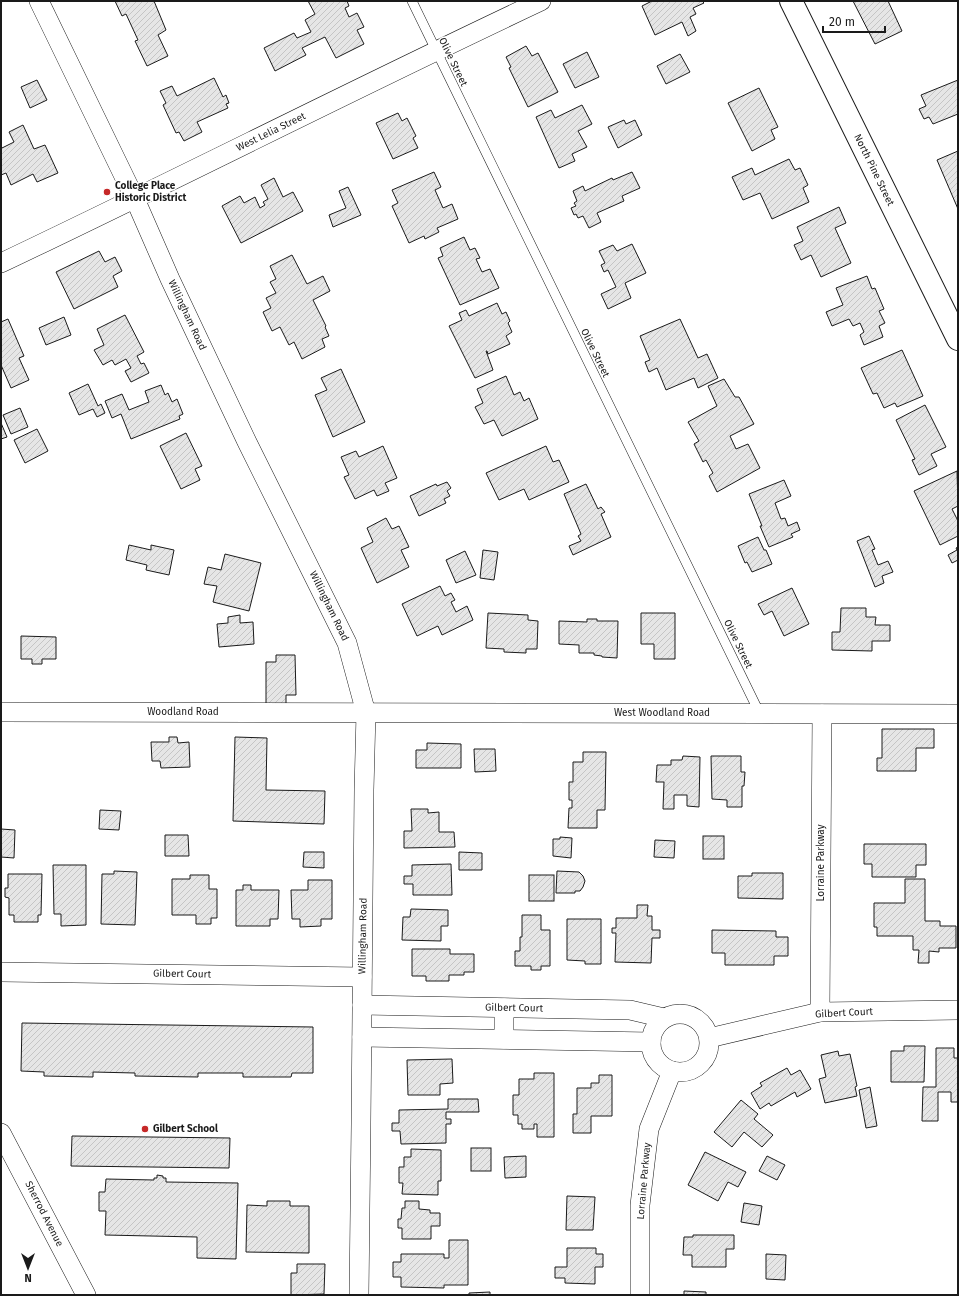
<svg xmlns="http://www.w3.org/2000/svg" width="959" height="1296" font-family="'Fira Sans',sans-serif">
	<defs>
		<pattern id="building-hatch" width="6" height="6" patternUnits="userSpaceOnUse"><rect width="6" height="6" fill="#e6e6e6"/><path d="M-1 1l2-2M0 6l6-6M5 7l2-2" fill="none" stroke="#c5c5c5"/></pattern>
	</defs>
	<rect width="100%" height="100%" fill="#fff"/>
	<!-- building -->
	<g fill="url(#building-hatch)" stroke="#1a1a1a">
		<polygon points="115,1 154,1 166,30 158,35 168,56 147,66 135,41 138,40 126,14 122,16"/>
		<polygon points="308,1 347,1 349,6 345,8 349,17 357,13 364,27 357,30 364,44 336,58 325,37 302,48 306,55 275,71 264,48 294,33 297,38 311,32 305,20 315,14"/>
		<polygon points="652,1 702,1 704,3 693,8 696,14 690,17 696,31 688,36 682,22 655,35 642,6"/>
		<polygon points="853,1 888,1 902,31 875,44"/>
		<polygon points="526,46 532,56 538,53 558,92 528,107 509,68 511,67 506,57"/>
		<polygon points="587,52 599,77 575,88 563,64"/>
		<polygon points="680,54 690,72 666,84 657,66"/>
		<polygon points="214,78 223,97 226,95 229,103 226,104 228,108 197,122 202,132 184,141 179,132 176,133 163,105 166,103 160,91 172,86 177,96"/>
		<polygon points="37,80 47,100 30,108 21,87"/>
		<polygon points="958,80 958,114 933,124 929,117 924,119 919,109 926,106 921,95"/>
		<polygon points="759,88 778,127 771,130 775,139 752,151 728,103"/>
		<polygon points="582,105 592,124 578,131 587,147 572,154 575,161 559,168 536,117 551,110 555,118"/>
		<polygon points="398,113 402,121 407,118 416,136 413,138 418,148 393,159 376,123"/>
		<polygon points="624,120 626,124 635,120 642,135 618,148 608,127"/>
		<polygon points="23,125 34,149 45,145 58,173 37,182 33,174 11,185 6,173 1,175 1,146 2,148 14,142 9,132"/>
		<polygon points="958,151 958,209 937,160"/>
		<polygon points="789,159 795,170 800,168 808,185 803,188 809,202 772,219 760,193 743,200 732,177 752,168 755,175"/>
		<polygon points="434,172 441,187 435,190 443,208 452,204 458,219 437,228 439,232 425,239 424,236 409,243 392,206 398,203 392,190"/>
		<polygon points="632,172 640,188 622,196 624,201 597,213 601,222 589,228 583,216 578,218 576,214 574,215 571,208 576,206 574,203 577,201 573,191 583,186 585,191 612,178 613,180"/>
		<polygon points="274,178 283,197 293,192 303,211 241,243 222,206 240,196 244,203 255,197 260,208 265,205 263,202 268,199 261,185"/>
		<polygon points="348,187 361,215 333,227 329,215 346,208 339,191"/>
		<polygon points="839,207 846,223 835,228 851,263 821,277 811,255 801,260 794,245 803,241 797,227"/>
		<polygon points="464,237 470,250 475,248 480,258 476,259 482,272 490,269 499,288 460,305 438,258 443,256 440,248"/>
		<polygon points="632,244 646,273 625,283 631,298 608,309 601,294 616,287 608,270 604,272 601,265 605,263 599,251 613,245 617,251"/>
		<polygon points="99,251 105,262 115,257 122,271 113,276 118,287 74,309 56,272"/>
		<polygon points="292,255 307,284 323,276 330,291 313,300 326,326 325,327 329,336 322,339 325,347 302,359 294,342 289,345 280,327 272,331 263,312 271,308 266,298 276,293 270,282 276,279 270,266"/>
		<polygon points="867,276 872,289 875,288 884,309 879,311 885,323 879,326 883,337 864,345 860,335 864,332 860,323 853,326 849,319 832,326 826,312 843,305 836,288"/>
		<polygon points="497,303 502,314 506,312 510,321 508,323 512,332 506,336 510,344 488,354 487,351 486,351 493,370 475,378 449,326 462,320 459,313 466,310 469,316"/>
		<polygon points="125,315 144,352 137,356 141,364 144,363 149,373 131,382 125,371 131,368 126,359 115,365 112,360 103,365 94,350 104,345 97,329"/>
		<polygon points="64,317 71,335 46,345 39,328"/>
		<polygon points="8,319 24,356 19,358 29,380 11,388 1,365 1,322"/>
		<polygon points="680,319 698,358 707,354 718,378 698,388 694,378 666,390 657,368 649,372 645,362 650,360 640,336"/>
		<polygon points="902,350 923,396 897,407 895,403 884,408 877,393 873,394 861,368"/>
		<polygon points="341,369 365,422 333,437 315,395 327,390 321,378"/>
		<polygon points="506,376 514,395 520,392 524,401 529,398 538,419 502,436 494,420 484,424 475,407 483,403 477,389"/>
		<polygon points="724,379 735,397 739,397 754,424 730,436 736,449 748,444 760,468 717,492 709,476 713,473 706,460 703,462 694,444 699,441 688,422 717,406 708,386"/>
		<polygon points="88,384 98,406 101,404 105,413 97,417 93,409 79,415 69,393"/>
		<polygon points="161,385 165,395 168,393 172,402 177,399 183,414 179,416 180,419 131,439 121,414 112,418 105,401 122,394 129,410 149,402 145,391"/>
		<polygon points="925,405 946,447 931,454 937,466 919,475 912,460 915,459 896,420"/>
		<polygon points="20,408 28,427 11,434 3,415"/>
		<polygon points="1,423 7,437 1,439"/>
		<polygon points="37,429 48,451 25,463 14,440"/>
		<polygon points="186,433 202,466 195,469 200,480 181,489 160,446"/>
		<polygon points="383,446 397,478 385,483 389,491 377,496 374,490 355,499 344,477 349,475 341,457 356,451 359,457"/>
		<polygon points="546,446 553,462 559,460 569,482 529,500 524,489 499,500 486,473"/>
		<polygon points="957,471 958,506 952,509 958,521 958,536 940,545 914,491"/>
		<polygon points="784,480 791,496 775,503 781,519 785,518 788,526 797,522 800,530 791,534 793,537 769,547 760,526 762,526 749,494"/>
		<polygon points="447,482 451,488 447,491 450,496 444,499 446,503 419,516 410,496 436,484 437,486"/>
		<polygon points="586,484 598,509 601,507 605,512 601,514 611,537 573,555 569,546 581,541 578,536 581,534 564,494"/>
		<polygon points="386,518 392,529 399,526 409,547 401,550 409,567 377,583 361,548 373,542 367,528"/>
		<polygon points="869,536 875,549 872,550 878,565 888,561 893,572 882,576 884,583 875,587 857,541"/>
		<polygon points="758,537 764,550 766,550 772,564 752,572 747,562 745,563 738,546"/>
		<polygon points="129,545 151,550 151,545 174,550 169,575 146,570 147,565 126,560"/>
		<polygon points="958,547 958,560 952,563 948,555 957,550 956,548"/>
		<polygon points="483,550 498,552 494,580 480,578"/>
		<polygon points="465,551 476,575 456,583 446,560"/>
		<polygon points="225,554 261,563 249,611 213,602 217,586 204,584 208,567 221,570"/>
		<polygon points="440,586 445,596 451,593 455,600 451,602 456,612 467,606 473,620 442,635 438,626 417,636 402,604"/>
		<polygon points="792,588 809,624 784,636 772,611 764,615 758,604"/>
		<polygon points="841,608 866,608 866,617 876,617 875,625 890,625 890,641 872,641 872,651 832,650 832,632 840,632"/>
		<polygon points="488,613 528,615 528,620 538,621 537,649 526,649 526,653 504,652 504,649 486,648"/>
		<polygon points="641,613 675,613 675,659 654,659 654,644 641,644"/>
		<polygon points="240,615 240,623 253,622 254,644 219,647 217,624 228,623 228,617"/>
		<polygon points="587,619 597,619 597,621 618,621 617,658 602,657 602,656 594,655 594,653 579,653 579,645 559,644 559,621 587,622"/>
		<polygon points="21,636 56,637 56,659 42,659 42,664 32,664 32,659 21,659"/>
		<polygon points="276,655 295,655 296,695 286,695 286,705 266,705 266,662 276,662"/>
		<polygon points="882,729 934,729 934,748 916,748 916,771 877,771 877,758 882,758"/>
		<polygon points="169,737 177,737 178,743 189,742 190,767 161,768 160,761 152,761 151,742 169,742"/>
		<polygon points="235,737 267,738 266,790 325,791 324,824 233,821"/>
		<polygon points="427,743 461,744 461,768 416,768 416,750 427,750"/>
		<polygon points="474,749 495,749 496,771 475,772"/>
		<polygon points="583,752 606,752 605,810 597,810 597,828 568,828 569,808 572,808 572,800 569,800 569,782 573,782 573,762 583,762"/>
		<polygon points="683,756 700,757 699,807 687,806 687,795 674,795 674,809 663,809 664,782 656,782 657,765 671,765 671,760 682,760"/>
		<polygon points="711,756 741,756 741,772 745,772 744,786 742,786 742,807 727,807 727,800 712,799"/>
		<polygon points="411,809 428,809 428,813 439,812 439,832 454,832 455,847 404,848 404,831 412,831"/>
		<polygon points="100,810 121,811 119,830 99,829"/>
		<polygon points="1,829 15,830 14,858 1,857"/>
		<polygon points="165,835 188,835 189,856 165,856"/>
		<rect x="703" y="836" width="21" height="23"/>
		<polygon points="560,837 572,838 571,858 553,856 553,839 560,839"/>
		<polygon points="655,840 675,841 674,858 654,857"/>
		<polygon points="864,844 926,844 926,865 916,865 916,877 872,877 872,864 864,864"/>
		<polygon points="304,852 324,852 324,868 303,867"/>
		<polygon points="459,852 482,853 482,870 459,870"/>
		<polygon points="451,864 452,895 413,895 413,884 404,884 404,876 412,876 412,865"/>
		<polygon points="53,865 86,865 86,925 61,926 61,914 54,914"/>
		<polygon points="114,871 137,872 135,925 101,924 102,874 114,874"/>
		<polygon points="557,871 579,872 583,876 585,881 583,887 580,891 575,891 575,893 556,893"/>
		<polygon points="752,873 783,873 783,899 738,898 738,876 752,876"/>
		<polygon points="8,874 42,874 41,915 38,915 38,922 14,922 14,915 9,915 9,898 5,897 5,888 8,888"/>
		<polygon points="190,875 209,875 209,889 217,889 217,918 211,918 211,924 196,924 196,915 172,915 172,879 190,879"/>
		<rect x="529" y="875" width="25" height="26"/>
		<polygon points="905,879 925,879 925,921 940,921 940,926 956,926 956,948 939,948 939,952 929,951 929,963 918,963 919,950 913,950 913,936 877,936 877,927 874,927 874,903 905,903"/>
		<polygon points="308,880 332,880 332,919 321,919 321,926 300,927 300,919 292,919 291,890 308,890"/>
		<polygon points="243,885 251,885 251,890 279,890 278,919 270,919 270,926 236,926 236,890 243,890"/>
		<polygon points="637,905 648,905 647,916 652,916 652,930 660,930 660,938 652,938 651,963 615,962 616,933 612,933 612,928 616,928 616,918 637,918"/>
		<polygon points="411,909 448,910 448,926 441,926 441,941 402,940 403,917 410,917"/>
		<polygon points="522,915 541,915 541,930 550,930 550,966 541,966 541,970 531,970 531,966 515,966 515,951 520,951 520,937 522,937"/>
		<polygon points="567,919 601,919 601,964 585,964 585,961 567,960"/>
		<polygon points="712,930 776,931 776,937 788,937 788,956 774,956 774,965 725,965 725,953 712,953"/>
		<polygon points="412,949 450,949 450,954 474,954 474,972 464,972 464,975 449,975 449,981 426,981 426,976 412,976"/>
		<polygon points="22,1023 313,1027 313,1073 292,1073 291,1077 243,1077 243,1073 198,1073 198,1077 135,1076 135,1073 93,1072 93,1077 44,1076 44,1072 21,1071"/>
		<polygon points="904,1046 925,1046 924,1082 891,1082 891,1051 904,1051"/>
		<polygon points="936,1048 954,1048 954,1058 958,1058 958,1102 951,1102 951,1092 938,1092 938,1121 922,1121 923,1087 936,1087"/>
		<polygon points="838,1051 839,1056 850,1054 857,1086 855,1087 857,1096 825,1103 819,1079 826,1077 821,1055"/>
		<polygon points="452,1059 453,1083 440,1084 440,1095 408,1095 407,1060"/>
		<polygon points="787,1068 791,1075 800,1070 811,1089 797,1097 795,1092 771,1106 769,1103 760,1109 751,1093 762,1086 760,1083"/>
		<polygon points="534,1073 554,1073 554,1137 537,1137 537,1124 534,1124 534,1129 522,1129 522,1124 518,1124 518,1115 513,1115 513,1095 519,1095 519,1079 534,1079"/>
		<polygon points="599,1075 612,1075 612,1116 591,1116 591,1133 573,1133 573,1114 577,1114 577,1088 591,1088 591,1083 599,1083"/>
		<polygon points="870,1087 877,1126 866,1128 859,1090"/>
		<polygon points="448,1099 478,1099 479,1112 446,1112 446,1119 451,1119 451,1124 446,1124 446,1143 401,1144 400,1131 392,1131 392,1123 399,1123 399,1110 448,1109"/>
		<polygon points="741,1100 758,1114 754,1119 773,1135 762,1147 744,1132 732,1147 714,1132"/>
		<polygon points="72,1136 230,1138 229,1168 71,1166"/>
		<rect x="471" y="1148" width="20" height="23"/>
		<polygon points="411,1149 441,1150 441,1181 438,1181 438,1195 402,1194 403,1183 399,1183 399,1167 404,1167 404,1157 411,1157"/>
		<polygon points="705,1152 746,1172 738,1187 728,1182 718,1201 688,1185"/>
		<polygon points="526,1156 526,1177 505,1178 504,1157"/>
		<polygon points="767,1156 785,1165 777,1180 759,1171"/>
		<polygon points="157,1175 163,1176 163,1178 166,1178 166,1182 238,1183 236,1259 197,1258 197,1237 105,1235 106,1211 99,1211 99,1192 105,1192 106,1179 154,1180 154,1178 157,1178"/>
		<polygon points="567,1196 595,1197 593,1230 566,1230"/>
		<polygon points="267,1201 290,1201 290,1206 309,1206 309,1253 246,1252 247,1205 267,1206"/>
		<polygon points="405,1201 419,1201 419,1209 430,1210 430,1213 440,1213 440,1226 431,1226 431,1239 402,1239 402,1228 398,1228 398,1219 401,1219 402,1208 405,1208"/>
		<polygon points="744,1203 762,1206 759,1225 741,1222"/>
		<polygon points="693,1235 734,1235 734,1249 726,1249 726,1267 692,1267 692,1255 683,1255 684,1237 693,1237"/>
		<polygon points="449,1240 468,1240 468,1285 444,1285 444,1288 401,1287 401,1277 393,1277 393,1262 401,1262 401,1254 444,1254 444,1258 449,1258"/>
		<polygon points="567,1248 596,1248 596,1254 603,1254 603,1267 595,1267 595,1284 565,1283 565,1278 555,1278 555,1267 567,1267"/>
		<polygon points="766,1254 786,1255 785,1280 766,1279"/>
		<polygon points="297,1264 325,1264 324,1294 291,1295 291,1273 297,1273"/>
		<polygon points="684,1291 706,1292 706,1295 684,1295"/>
		<polygon points="490,1292 490,1295 469,1295 469,1293"/>
	</g>
	<g fill="none" stroke-linecap="round" stroke-linejoin="round">
		<defs>
			<polyline id="service" points="412,1 760,714"/>
			<g id="minor">
				<polyline points="39,1 135,199 170,279 247,442 347,643 366,713 364,790 361,1124 359,1295"/>
				<path d="M1,263C182,177 360,86 541,1"/>
				<polyline points="1,712 958,714"/>
				<polyline points="1,972 362,977"/>
				<polyline points="362,1005 630,1010 664,1018"/>
				<polyline points="504,1008 504,1039"/>
				<polyline points="820,1012 822,714"/>
				<circle cx="680" cy="1043" r="29"/>
				<polyline points="362,1037 651,1042"/>
				<polyline points="709,1038 820,1012 958,1010"/>
				<polyline points="1,1133 86,1295"/>
				<polyline points="640,1295 640,1205 649,1129 672,1071"/>
			</g>
			<polyline id="secondary" points="791,1 958,339"/>
		</defs>
		<!-- service casing -->
		<use href="#service" stroke="#1a1a1a" stroke-width="10"/>
		<!-- minor casing -->
		<use href="#minor" stroke="#1a1a1a" stroke-width="20"/>
		<!-- secondary casing -->
		<use href="#secondary" stroke="#1a1a1a" stroke-width="24"/>
		<!-- service -->
		<use href="#service" stroke="#fff" stroke-width="9"/>
		<!-- minor -->
		<use href="#minor" stroke="#fff" stroke-width="19"/>
		<!-- secondary -->
		<use href="#secondary" stroke="#fff" stroke-width="22"/>
	</g>
	<!-- markers -->
	<g fill="#c62828" stroke="#fff" stroke-width="1.5">
		<circle cx="107" cy="192" r="4"/>
		<circle cx="145" cy="1129" r="4"/>
	</g>
	<g text-anchor="middle" dominant-baseline="central" stroke-width="3" stroke-linejoin="round" paint-order="stroke">
		<!-- street labels -->
		<g font-size="10" fill="#1a1a1a" stroke="#fff">
			<text transform="translate(453 62) rotate(64)">Olive Street</text>
			<text transform="translate(271 132) rotate(-26)">West Lelia Street</text>
			<text transform="translate(874 170) rotate(64)">North Pine Street</text>
			<text transform="translate(187 315) rotate(65)">Willingham Road</text>
			<text transform="translate(595 353) rotate(64)">Olive Street</text>
			<text transform="translate(329 606) rotate(64)">Willingham Road</text>
			<text transform="translate(738 644) rotate(64)">Olive Street</text>
			<text x="183" y="712">Woodland Road</text>
			<text x="662" y="713">West Woodland Road</text>
			<text transform="translate(821 863) rotate(-90)">Lorraine Parkway</text>
			<text transform="translate(363 936) rotate(-89)">Willingham Road</text>
			<text transform="translate(182 974) rotate(1)">Gilbert Court</text>
			<text transform="translate(514 1008) rotate(1)">Gilbert Court</text>
			<text transform="translate(844 1013) rotate(-3)">Gilbert Court</text>
			<text transform="translate(644 1181) rotate(-85)">Lorraine Parkway</text>
			<text transform="translate(44 1214) rotate(63)">Sherrod Avenue</text>
		</g>
		<!-- poi labels -->
		<g font-size="10" font-weight="bold" fill="#1a1a1a" stroke="#fff" text-anchor="start">
			<text x="115" y="186">College Place<tspan x="115" dy="12">Historic District</tspan></text>
			<text x="153" y="1129">Gilbert School</text>
		</g>
	</g>
	<!-- border -->
	<rect width="959" height="1296" fill="none" stroke="#1a1a1a" stroke-width="4"/>
	<!-- north arrow -->
	<g transform="translate(28 1268) rotate(180)" stroke="#ffffff" stroke-width="3" paint-order="stroke">
	<path d="M0-3L7 15L0 10L-7 15Z" fill="#1a1a1a"/>
	<text y="-6" font-size="11" font-weight="bold" text-anchor="middle" fill="#1a1a1a">N</text>
	</g>
	<!-- scale -->
	<path d="M823 26v6h62v-6" fill="none" stroke="#1a1a1a" stroke-width="2"/>
	<text x="829" y="26" font-size="12" fill="#1a1a1a" stroke="#ffffff" stroke-width="3" paint-order="stroke">20 m</text>
</svg>
